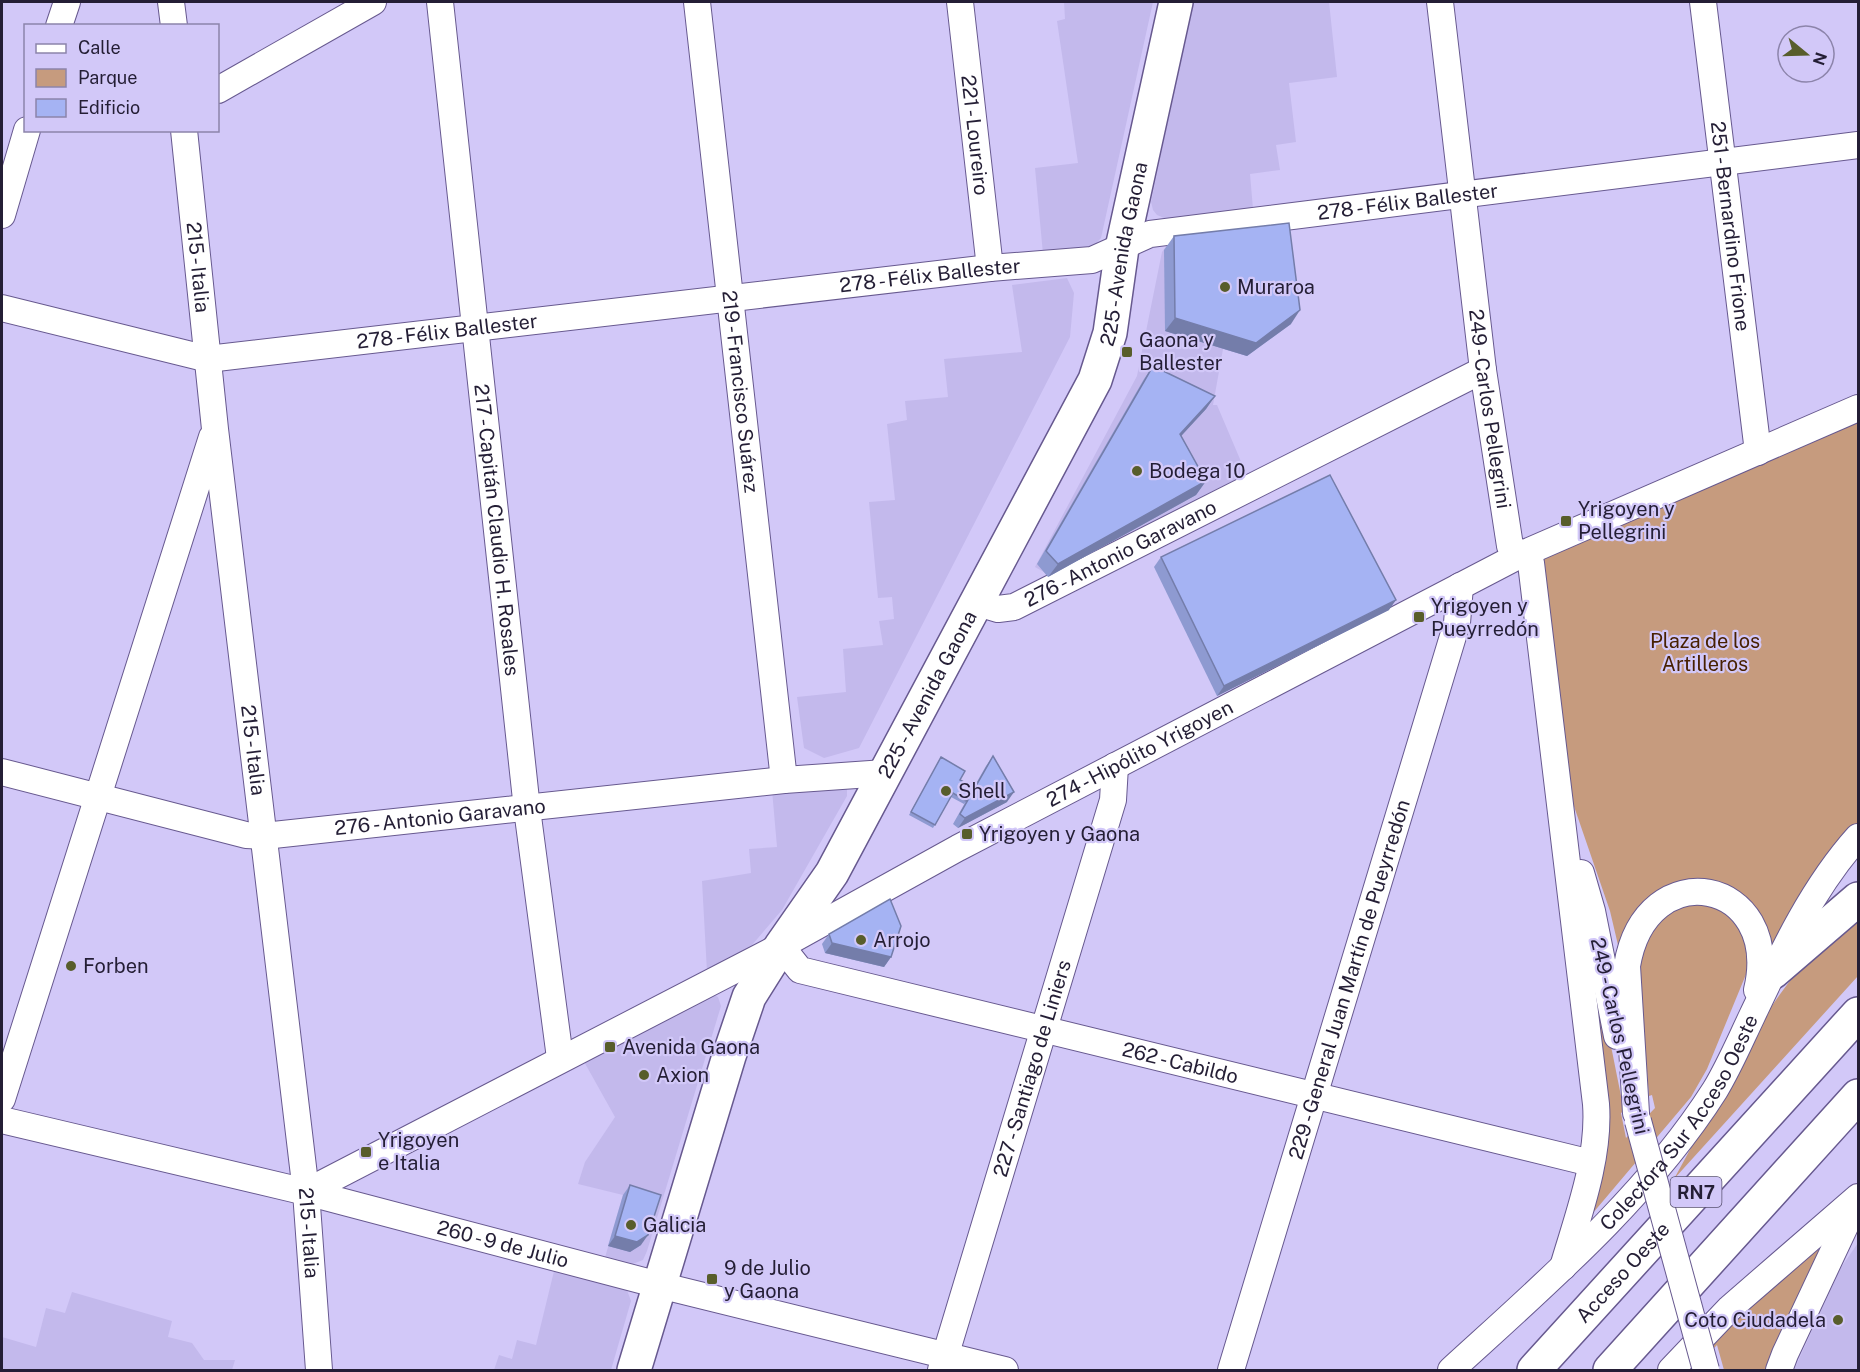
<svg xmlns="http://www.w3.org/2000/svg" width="1860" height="1372" font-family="'Public Sans',sans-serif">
	<rect width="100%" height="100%" fill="#d2c8f8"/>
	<!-- built -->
	<g fill="#c3b9ec">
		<polygon points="1064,2 1153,2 1101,238 1091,249 1043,254 1035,168 1078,163 1057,21 1065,19"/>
		<polygon points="1193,2 1329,2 1337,77 1289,83 1296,142 1276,145 1280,170 1250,174 1253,209 1171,221 1157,215 1153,210 1151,202"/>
		<polygon points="1278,231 1267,339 1247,356 1223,349 1213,405 1217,405 1248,478 1051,576 1035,567 1137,376 1162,252 1167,245"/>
		<polygon points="1067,278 1074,293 1070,337 859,748 824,758 804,748 797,697 846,692 843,649 883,645 879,621 894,619 892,597 878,598 869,502 895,500 887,424 907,420 905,401 948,397 944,359 1022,352 1012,285"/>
		<polygon points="842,785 847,789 847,796 782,910 752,945 707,972 702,881 751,873 749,849 777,847 772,790"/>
		<polygon points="710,993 718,997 721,1006 647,1251 643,1260 625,1267 604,1261 623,1195 578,1184 585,1162 615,1117 582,1058"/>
		<polygon points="1858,1243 1858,1370 1794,1370 1840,1269"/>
		<polygon points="555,1267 627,1290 631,1301 611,1370 494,1370 499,1355 512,1359 517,1340 536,1345"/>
		<polygon points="72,1292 172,1321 168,1337 192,1343 204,1360 235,1360 232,1370 2,1370 2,1337 36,1347 46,1308 65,1313"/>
	</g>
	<!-- green -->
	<g fill="#c69b7e">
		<polygon points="1858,421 1858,824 1837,847 1772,956 1760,918 1656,893 1633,915 1621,945 1618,945 1610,911 1567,786 1542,563 1547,555"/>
		<polygon points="1686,900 1723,910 1748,940 1747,972 1707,1069 1691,1097 1576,1233 1597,1169 1588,931 1624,1111 1621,1113 1626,1138 1655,1108 1652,1095 1649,1096 1637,949 1649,924"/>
		<path d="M1858,912V976L1674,1179C1726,1086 1771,978 1858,912Z"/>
		<polygon points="1815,1249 1820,1251 1771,1370 1724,1370 1717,1345 1693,1370 1682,1370 1715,1334"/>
	</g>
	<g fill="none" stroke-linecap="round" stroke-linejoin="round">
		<defs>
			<g id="minor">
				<polyline points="171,2 174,26"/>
				<path id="s1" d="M440,2L527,809L560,1058"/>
				<path id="s2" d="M697,2L784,780"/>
				<path id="s3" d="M960,2L990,268"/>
				<path id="s4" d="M1440,2L1483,370L1510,546L1531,563L1596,1104C1600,1158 1578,1216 1563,1267"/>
				<path id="s5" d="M1703,2L1758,452"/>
				<polyline points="59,26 67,2"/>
				<polyline points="218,90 373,2"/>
				<path id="s6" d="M184,130L215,429L306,1192L319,1370"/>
				<polyline points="2,215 27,130"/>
				<path id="s7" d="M2,308L208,359L990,268L1092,260L1150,234L1858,145"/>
				<path id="s8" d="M978,603L998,609L1014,607L1483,370"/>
				<path id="s9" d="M2,772L246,835L264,836L784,780L885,773"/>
				<polyline points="1581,873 1592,911 1617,1036"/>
				<path id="s10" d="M781,946L800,970L1591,1163"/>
				<polyline points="2,1099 212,437"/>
				<path d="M1636,1113L1627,966C1646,851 1783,878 1757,990"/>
				<path id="s11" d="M2,1120L306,1192L659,1285L1005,1370"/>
				<path id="s12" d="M306,1192L781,946L958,848L1520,555L1858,408"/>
				<path id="s13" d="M941,1370L1113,800L1115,766"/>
				<path id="s14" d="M1231,1370L1457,623L1460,586"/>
				<path id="s15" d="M1451,1370C1543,1286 1648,1196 1715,1090C1729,1067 1740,1041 1752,1016C1781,955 1812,888 1858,837"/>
				<polyline points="1671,1370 1730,1308 1858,1197"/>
				<polyline points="1779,1370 1785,1354 1855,1205"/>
			</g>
			<g id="major">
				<path id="s16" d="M634,1370L729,1056L749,997L781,946L832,873L1095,380L1110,333L1122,248L1176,2"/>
			</g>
			<g id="highway">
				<polyline points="1773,972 1858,899"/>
				<path id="s17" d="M1534,1370L1858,1014"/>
				<polyline points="1610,1370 1858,1096"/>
			</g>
		</defs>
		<!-- minor casing -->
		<use href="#minor" stroke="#67598f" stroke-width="28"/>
		<!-- major casing -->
		<use href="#major" stroke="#67598f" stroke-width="36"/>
		<!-- highway casing -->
		<use href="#highway" stroke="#67598f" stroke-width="36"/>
		<!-- minor -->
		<use href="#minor" stroke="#fff" stroke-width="26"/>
		<!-- major -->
		<use href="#major" stroke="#fff" stroke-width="33"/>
		<!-- highway -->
		<use href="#highway" stroke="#fff" stroke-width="33"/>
		<defs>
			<polyline id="minor-bridge" points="1638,1121 1706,1370"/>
		</defs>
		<!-- minor-bridge casing -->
		<use href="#minor-bridge" stroke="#67598f" stroke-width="28" stroke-linecap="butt"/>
		<!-- minor-bridge -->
		<use href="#minor-bridge" stroke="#fff" stroke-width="26"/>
	</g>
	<!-- wall -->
	<g fill="#8e9ad1">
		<polygon points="1174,236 1291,324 1247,356 1165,331 1164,250"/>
		<polygon points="1153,366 1215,396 1206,409 1181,436 1206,481 1196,495 1048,577 1037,564 1144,379"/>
		<polygon points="1161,557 1389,610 1217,696 1154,567"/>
		<polygon points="993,756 1007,802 958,828 953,824 966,801 964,804 951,797 933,828 909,815 939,761 960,780 974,787 986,766"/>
		<polygon points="829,934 891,957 884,967 825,953 822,944"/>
		<polygon points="630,1185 641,1245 630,1252 608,1246 623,1195"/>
	</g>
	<!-- shaded-wall -->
	<g fill="#747daa">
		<polygon points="1300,310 1291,324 1247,356 1165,331 1175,318"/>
		<polygon points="1215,396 1206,409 1171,447 1180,434"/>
		<polygon points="1206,481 1196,495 1048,577 1058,564"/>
		<polygon points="1396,600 1389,610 1217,696 1224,686"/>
		<polygon points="1014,792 1007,802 958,828 965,818"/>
		<polygon points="832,943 891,957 884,967 825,953"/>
		<polygon points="648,1235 641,1245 630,1252 608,1246 615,1236"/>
	</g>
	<!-- building -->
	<g fill="#a5b3f3" stroke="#747daa" stroke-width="1.5">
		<polygon points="1289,223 1300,310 1256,343 1175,318 1174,236"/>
		<polygon points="1153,366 1215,396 1180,434 1206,481 1058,564 1046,551"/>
		<polygon points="1330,475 1396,600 1224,686 1161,557"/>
		<polygon points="993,756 1014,792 965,818 960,814"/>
		<polygon points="941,757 965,771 960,780 974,787 966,801 953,793 935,825 911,812"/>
		<polygon points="890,899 901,926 891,957 832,943 829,934"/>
		<polygon points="630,1185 661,1195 648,1235 637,1242 615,1236"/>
	</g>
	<!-- markers -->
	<g fill="#585d2b" stroke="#d2c8f8" stroke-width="2">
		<circle cx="1225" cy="287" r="6"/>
		<rect x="1121" y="346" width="12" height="12" rx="3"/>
		<circle cx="1137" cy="471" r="6"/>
		<rect x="1560" y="515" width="12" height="12" rx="3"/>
		<rect x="1413" y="611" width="12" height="12" rx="3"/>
		<circle cx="946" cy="791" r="6"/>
		<rect x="961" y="828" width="12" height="12" rx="3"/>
		<circle cx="861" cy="940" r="6"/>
		<circle cx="71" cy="966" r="6"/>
		<rect x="604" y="1041" width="12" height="12" rx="3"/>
		<circle cx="644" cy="1075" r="6"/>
		<rect x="360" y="1146" width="12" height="12" rx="3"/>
		<circle cx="631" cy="1225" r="6"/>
		<rect x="706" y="1273" width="12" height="12" rx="3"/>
		<circle cx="1838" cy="1320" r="6"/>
	</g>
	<g text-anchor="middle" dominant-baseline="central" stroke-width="4.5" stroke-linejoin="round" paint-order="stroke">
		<!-- shield labels -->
		<rect fill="#d2c8f8" stroke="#585170" stroke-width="1.5" x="1670.5" y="1177" width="51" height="30" rx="4.5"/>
		<g font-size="18" font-weight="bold" fill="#241e35">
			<text x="1696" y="1192">RN7</text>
		</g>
		<!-- street labels -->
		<g font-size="20" fill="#241e35" stroke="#d2c8f8">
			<text stroke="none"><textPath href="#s3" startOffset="134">221 - Loureiro</textPath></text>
			<text stroke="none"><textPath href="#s7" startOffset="1425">278 - Félix Ballester</textPath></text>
			<text stroke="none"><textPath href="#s5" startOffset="226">251 - Bernardino Frione</textPath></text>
			<text stroke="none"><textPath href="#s16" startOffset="1228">225 - Avenida Gaona</textPath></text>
			<text stroke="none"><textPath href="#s6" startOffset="138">215 - Italia</textPath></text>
			<text stroke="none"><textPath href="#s7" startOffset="939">278 - Félix Ballester</textPath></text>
			<text stroke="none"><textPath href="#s7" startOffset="453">278 - Félix Ballester</textPath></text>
			<text stroke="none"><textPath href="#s2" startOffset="392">219 - Francisco Suárez</textPath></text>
			<text stroke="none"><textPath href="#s4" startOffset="410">249 - Carlos Pellegrini</textPath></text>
			<text stroke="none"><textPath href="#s1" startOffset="531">217 - Capitán Claudio H. Rosales</textPath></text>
			<text stroke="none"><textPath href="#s8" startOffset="156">276 - Antonio Garavano</textPath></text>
			<text stroke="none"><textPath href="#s16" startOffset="742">225 - Avenida Gaona</textPath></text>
			<text stroke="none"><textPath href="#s6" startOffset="624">215 - Italia</textPath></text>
			<text stroke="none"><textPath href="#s12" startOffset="942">274 - Hipólito Yrigoyen</textPath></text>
			<text stroke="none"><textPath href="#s9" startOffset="447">276 - Antonio Garavano</textPath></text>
			<text stroke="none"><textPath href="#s14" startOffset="408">229 - General Juan Martín de Pueyrredón</textPath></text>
			<text transform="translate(1620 1036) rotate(77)">249 - Carlos Pellegrini</text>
			<text stroke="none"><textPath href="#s10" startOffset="422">262 - Cabildo</textPath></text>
			<text stroke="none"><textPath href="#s13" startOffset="315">227 - Santiago de Liniers</textPath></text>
			<text stroke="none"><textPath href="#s15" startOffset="339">Colectora Sur Acceso Oeste</textPath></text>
			<text stroke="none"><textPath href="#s6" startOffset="1110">215 - Italia</textPath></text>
			<text stroke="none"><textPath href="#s11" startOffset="516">260 - 9 de Julio</textPath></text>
			<text stroke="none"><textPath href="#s17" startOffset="132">Acceso Oeste</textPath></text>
		</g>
		<!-- poi labels -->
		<g font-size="20" fill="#241e35" stroke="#d2c8f8" text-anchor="start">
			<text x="1237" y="287">Muraroa</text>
			<text x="1139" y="340">Gaona y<tspan x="1139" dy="23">Ballester</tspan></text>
			<text x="1149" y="471">Bodega 10</text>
			<text x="1578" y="509">Yrigoyen y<tspan x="1578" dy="23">Pellegrini</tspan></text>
			<text x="1431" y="606">Yrigoyen y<tspan x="1431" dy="23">Pueyrredón</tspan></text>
			<text x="958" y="791">Shell</text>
			<text x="979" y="834">Yrigoyen y Gaona</text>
			<text x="873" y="940">Arrojo</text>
			<text x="83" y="966">Forben</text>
			<text x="622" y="1047">Avenida Gaona</text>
			<text x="656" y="1075">Axion</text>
			<text x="378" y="1140">Yrigoyen<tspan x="378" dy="23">e Italia</tspan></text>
			<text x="643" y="1225">Galicia</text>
			<text x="724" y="1268">9 de Julio<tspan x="724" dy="23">y Gaona</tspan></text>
			<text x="1826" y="1320" text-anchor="end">Coto Ciudadela</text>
		</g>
		<!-- park labels -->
		<g font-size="20" fill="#472000" stroke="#d2c8f8">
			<text x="1705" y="641">Plaza de los<tspan x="1705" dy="23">Artilleros</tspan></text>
		</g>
	</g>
	<!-- border -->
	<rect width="1860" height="1372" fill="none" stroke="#241e35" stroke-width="6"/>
	<!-- legend -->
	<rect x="24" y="24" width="195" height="108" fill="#d2c8f8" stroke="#8c84aa" stroke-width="1.5"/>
	<rect x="36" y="44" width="30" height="9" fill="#ffffff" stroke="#8c84aa" stroke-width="1.5"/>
	<text x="78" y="54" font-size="18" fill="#241e35">Calle</text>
	<rect x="36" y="69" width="30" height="18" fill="#c69b7e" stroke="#8c84aa" stroke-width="1.5"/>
	<text x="78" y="84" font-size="18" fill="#241e35">Parque</text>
	<rect x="36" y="99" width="30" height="18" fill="#a5b3f3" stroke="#8c84aa" stroke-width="1.5"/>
	<text x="78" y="114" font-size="18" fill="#241e35">Edificio</text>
	<!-- north arrow -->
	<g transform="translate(1806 54) rotate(109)"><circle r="28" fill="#d2c8f8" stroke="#8c84aa" stroke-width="1.5"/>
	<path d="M0-4.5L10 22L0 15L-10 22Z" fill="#585d2b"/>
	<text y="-9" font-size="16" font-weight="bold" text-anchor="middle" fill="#241e35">N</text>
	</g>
</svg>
